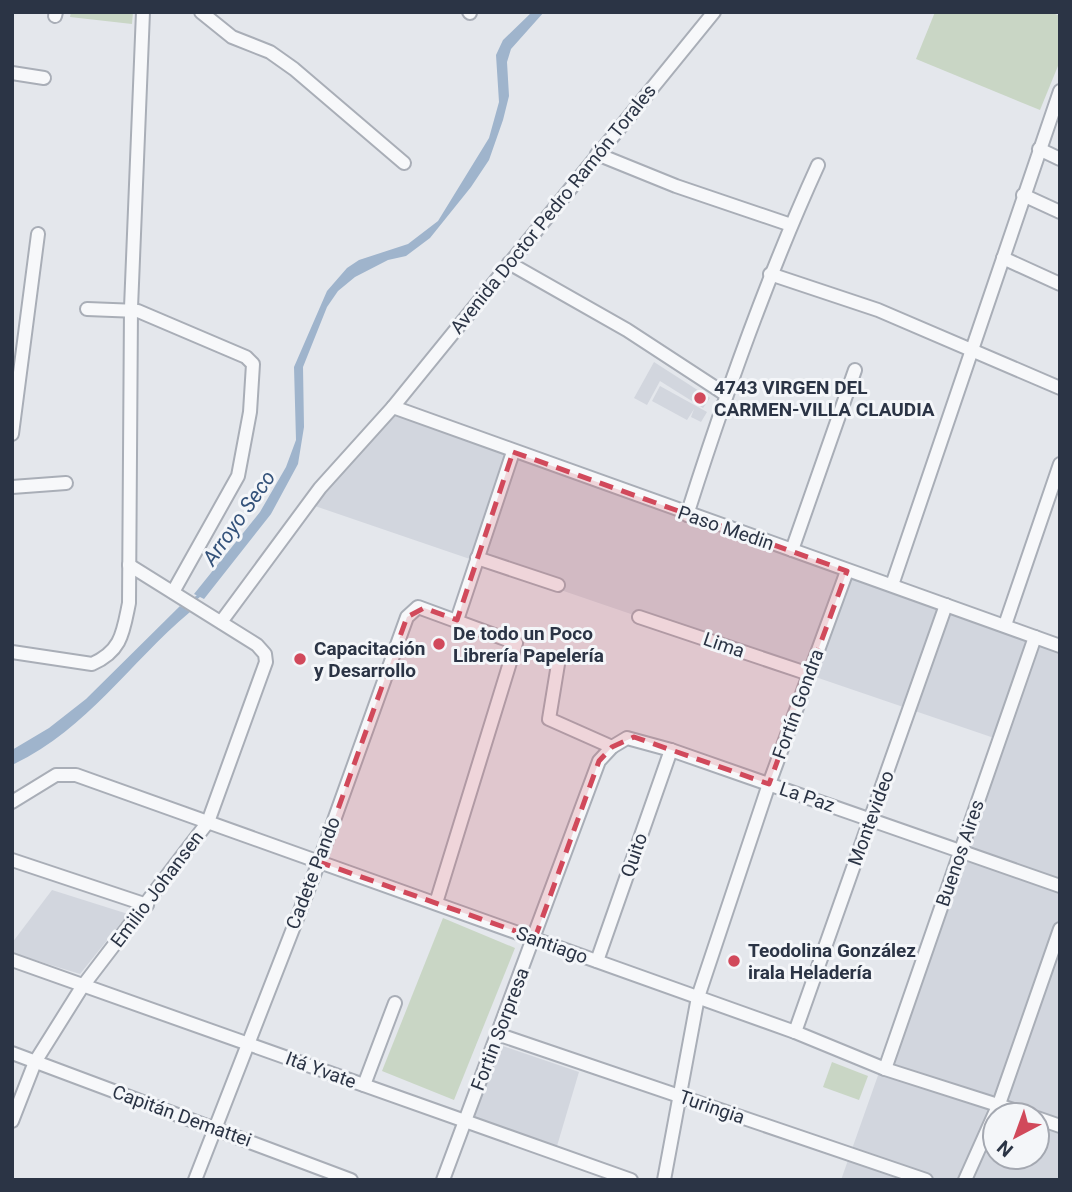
<svg xmlns="http://www.w3.org/2000/svg" width="1072" height="1192" font-family="Roboto,sans-serif">
	<rect width="100%" height="100%" fill="#e4e7ec"/>
	<!-- built -->
	<g fill="#d2d6de" fill-rule="evenodd">
		<polygon points="654,362 710,398 703,408 660,381 647,405 634,398"/>
		<polygon points="660,386 707,412 701,422 691,417 694,409 687,420 652,401"/>
		<path d="M398,409L1060,646V1180H841L997,739L312,505ZM995,1115H1037V1157H995Z"/>
		<polygon points="52,890 128,914 80,974 12,953 12,943"/>
		<polygon points="500,1045 579,1072 557,1146 471,1116"/>
	</g>
	<!-- green -->
	<g fill="#c9d6c5">
		<polygon points="71,12 133,12 132,24 70,17"/>
		<polygon points="935,12 1050,12 1060,16 1060,61 1040,110 916,59"/>
		<polygon points="443,918 515,948 454,1100 382,1071"/>
		<polygon points="832,1062 868,1076 859,1100 823,1087"/>
	</g>
	<!-- water -->
	<g fill="#9fb4cc">
		<polygon points="532,12 544,12 511,49 507,62 509,96 503,120 489,160 471,187 430,238 406,256 388,260 355,277 338,291 327,307 303,367 304,427 298,464 271,514 204,599 194,594 260,512 286,467 296,440 294,367 327,291 347,268 359,260 408,244 438,221 489,138 499,102 496,55 503,40"/>
		<path d="M180,606L190,612C128,664 88,729 12,765V750L49,728L86,699Z"/>
	</g>
	<g fill="none" stroke-linecap="round" stroke-linejoin="round">
		<!-- stream -->
		<polyline stroke="#9fb4cc" stroke-width="3.5" points="181,611 202,593"/>
		<defs>
			<g id="minor">
				<polyline points="201,12 232,37 270,52 294,69 404,163"/>
				<polyline points="469,12 470,13"/>
				<polyline points="55,16 56,12"/>
				<polyline points="12,73 44,78"/>
				<polyline points="1039,149 1060,159"/>
				<polyline points="597,154 676,186 791,225"/>
				<polyline points="1023,195 1060,212"/>
				<polyline points="1003,258 1060,284"/>
				<polyline points="509,263 627,330 725,394"/>
				<polyline points="770,274 878,310 1060,388"/>
				<polyline points="87,309 138,311 246,357 253,364 250,412 238,476 173,592"/>
				<polyline points="393,407 1060,646"/>
				<polyline points="12,434 38,234"/>
				<polyline points="12,487 66,483"/>
				<path d="M687,515C725,395 766,279 818,165"/>
				<polyline points="792,550 855,370"/>
				<polyline points="477,558 558,585"/>
				<polyline points="892,585 1060,91"/>
				<polyline points="639,617 809,674"/>
				<polyline points="457,620 513,452"/>
				<polyline points="221,622 320,488 393,407 714,12"/>
				<polyline points="1005,625 1060,464"/>
				<path d="M12,652L92,664C122,651 123,632 129,603L131,308L143,12"/>
				<polyline points="559,658 549,719 612,747"/>
				<polyline points="12,802 56,775 76,775 795,1032 885,1069 1029,1115"/>
				<polyline points="12,860 147,905"/>
				<polyline points="12,960 631,1180"/>
				<polyline points="597,961 671,750"/>
				<polyline points="795,1032 946,605"/>
				<polyline points="497,1034 926,1180"/>
				<polyline points="12,1053 351,1180"/>
				<polyline points="885,1069 1035,637"/>
				<polyline points="364,1085 395,1003"/>
				<polyline points="1037,1118 1060,1126"/>
				<polyline points="12,1121 35,1062 82,987 208,822 266,662 265,654 257,645 129,565"/>
				<polyline points="195,1180 319,862 407,617 418,607 516,643 436,903"/>
				<polyline points="443,1180 599,761 612,747 627,738 671,750 1060,886"/>
				<polyline points="664,1180 698,997 769,784 847,571"/>
				<polyline points="965,1180 999,1104 1060,929"/>
			</g>
		</defs>
		<!-- minor casing -->
		<use href="#minor" stroke="#a9aeb7" stroke-width="16"/>
		<!-- minor -->
		<use href="#minor" stroke="#f7f8fa" stroke-width="12"/>
	</g>
	<!-- marked area -->
	<path fill="#d1495b" fill-opacity="0.2" stroke="#d1495b" stroke-width="5" stroke-dasharray="14 9" stroke-linejoin="round" d="M513,452L847,571L769,784L634,737L612,747L599,761L535,938L319,862L407,617L424,608L457,620Z"/>
	<!-- markers -->
	<g fill="#d1495b" stroke="#f4f6f9" stroke-width="2.5">
		<circle cx="700" cy="398" r="7"/>
		<circle cx="439" cy="644" r="7"/>
		<circle cx="300" cy="659" r="7"/>
		<circle cx="734" cy="961" r="7"/>
	</g>
	<g text-anchor="middle" dominant-baseline="central" stroke-width="6" stroke-linejoin="round" paint-order="stroke">
		<!-- street labels -->
		<g font-size="19" fill="#2b3445" stroke="#f4f6f9">
			<text transform="translate(553 209) rotate(-51)">Avenida Doctor Pedro Ramón Torales</text>
			<text transform="translate(726 528) rotate(19)">Paso Medin</text>
			<text transform="translate(724 645) rotate(19)">Lima</text>
			<text transform="translate(798 704) rotate(-70)">Fortín Gondra</text>
			<text transform="translate(807 797) rotate(19)">La Paz</text>
			<text transform="translate(871 818) rotate(-70)">Montevideo</text>
			<text transform="translate(960 853) rotate(-71)">Buenos Aires</text>
			<text transform="translate(634 855) rotate(-71)">Quito</text>
			<text transform="translate(313 873) rotate(-69)">Cadete Pando</text>
			<text transform="translate(157 889) rotate(-53)">Emilio Johansen</text>
			<text transform="translate(552 945) rotate(20)">Santiago</text>
			<text transform="translate(500 1029) rotate(-69)">Fortin Sorpresa</text>
			<text transform="translate(321 1070) rotate(20)">Itá Yvate</text>
			<text transform="translate(712 1107) rotate(19)">Turingia</text>
			<text transform="translate(182 1116) rotate(20)">Capitán Demattei</text>
		</g>
		<!-- poi labels -->
		<g font-size="19" font-weight="bold" fill="#2b3445" stroke="#f4f6f9" text-anchor="start">
			<text x="714" y="387">4743 VIRGEN DEL<tspan x="714" dy="22">CARMEN-VILLA CLAUDIA</tspan></text>
			<text x="453" y="633">De todo un Poco<tspan x="453" dy="22">Librería Papelería</tspan></text>
			<text x="314" y="648">Capacitación<tspan x="314" dy="22">y Desarrollo</tspan></text>
			<text x="748" y="950">Teodolina González<tspan x="748" dy="22">irala Heladería</tspan></text>
		</g>
		<!-- water labels -->
		<g font-size="21" font-style="italic" fill="#34527a" stroke="#f4f6f9">
			<text transform="translate(239 518) rotate(-55)">Arroyo Seco</text>
		</g>
	</g>
	<!-- border -->
	<rect width="1072" height="1192" fill="none" stroke="#2b3445" stroke-width="28"/>
	<!-- north arrow -->
	<g transform="translate(1016 1136) rotate(221)"><circle r="33" fill="#f4f6f9" stroke="#a4a8b1" stroke-width="2"/>
	<path d="M0-5L12 26L0 18L-12 26Z" fill="#d1495b"/>
	<text y="-10" font-size="19" font-weight="bold" text-anchor="middle" fill="#2b3445">N</text>
	</g>
</svg>
